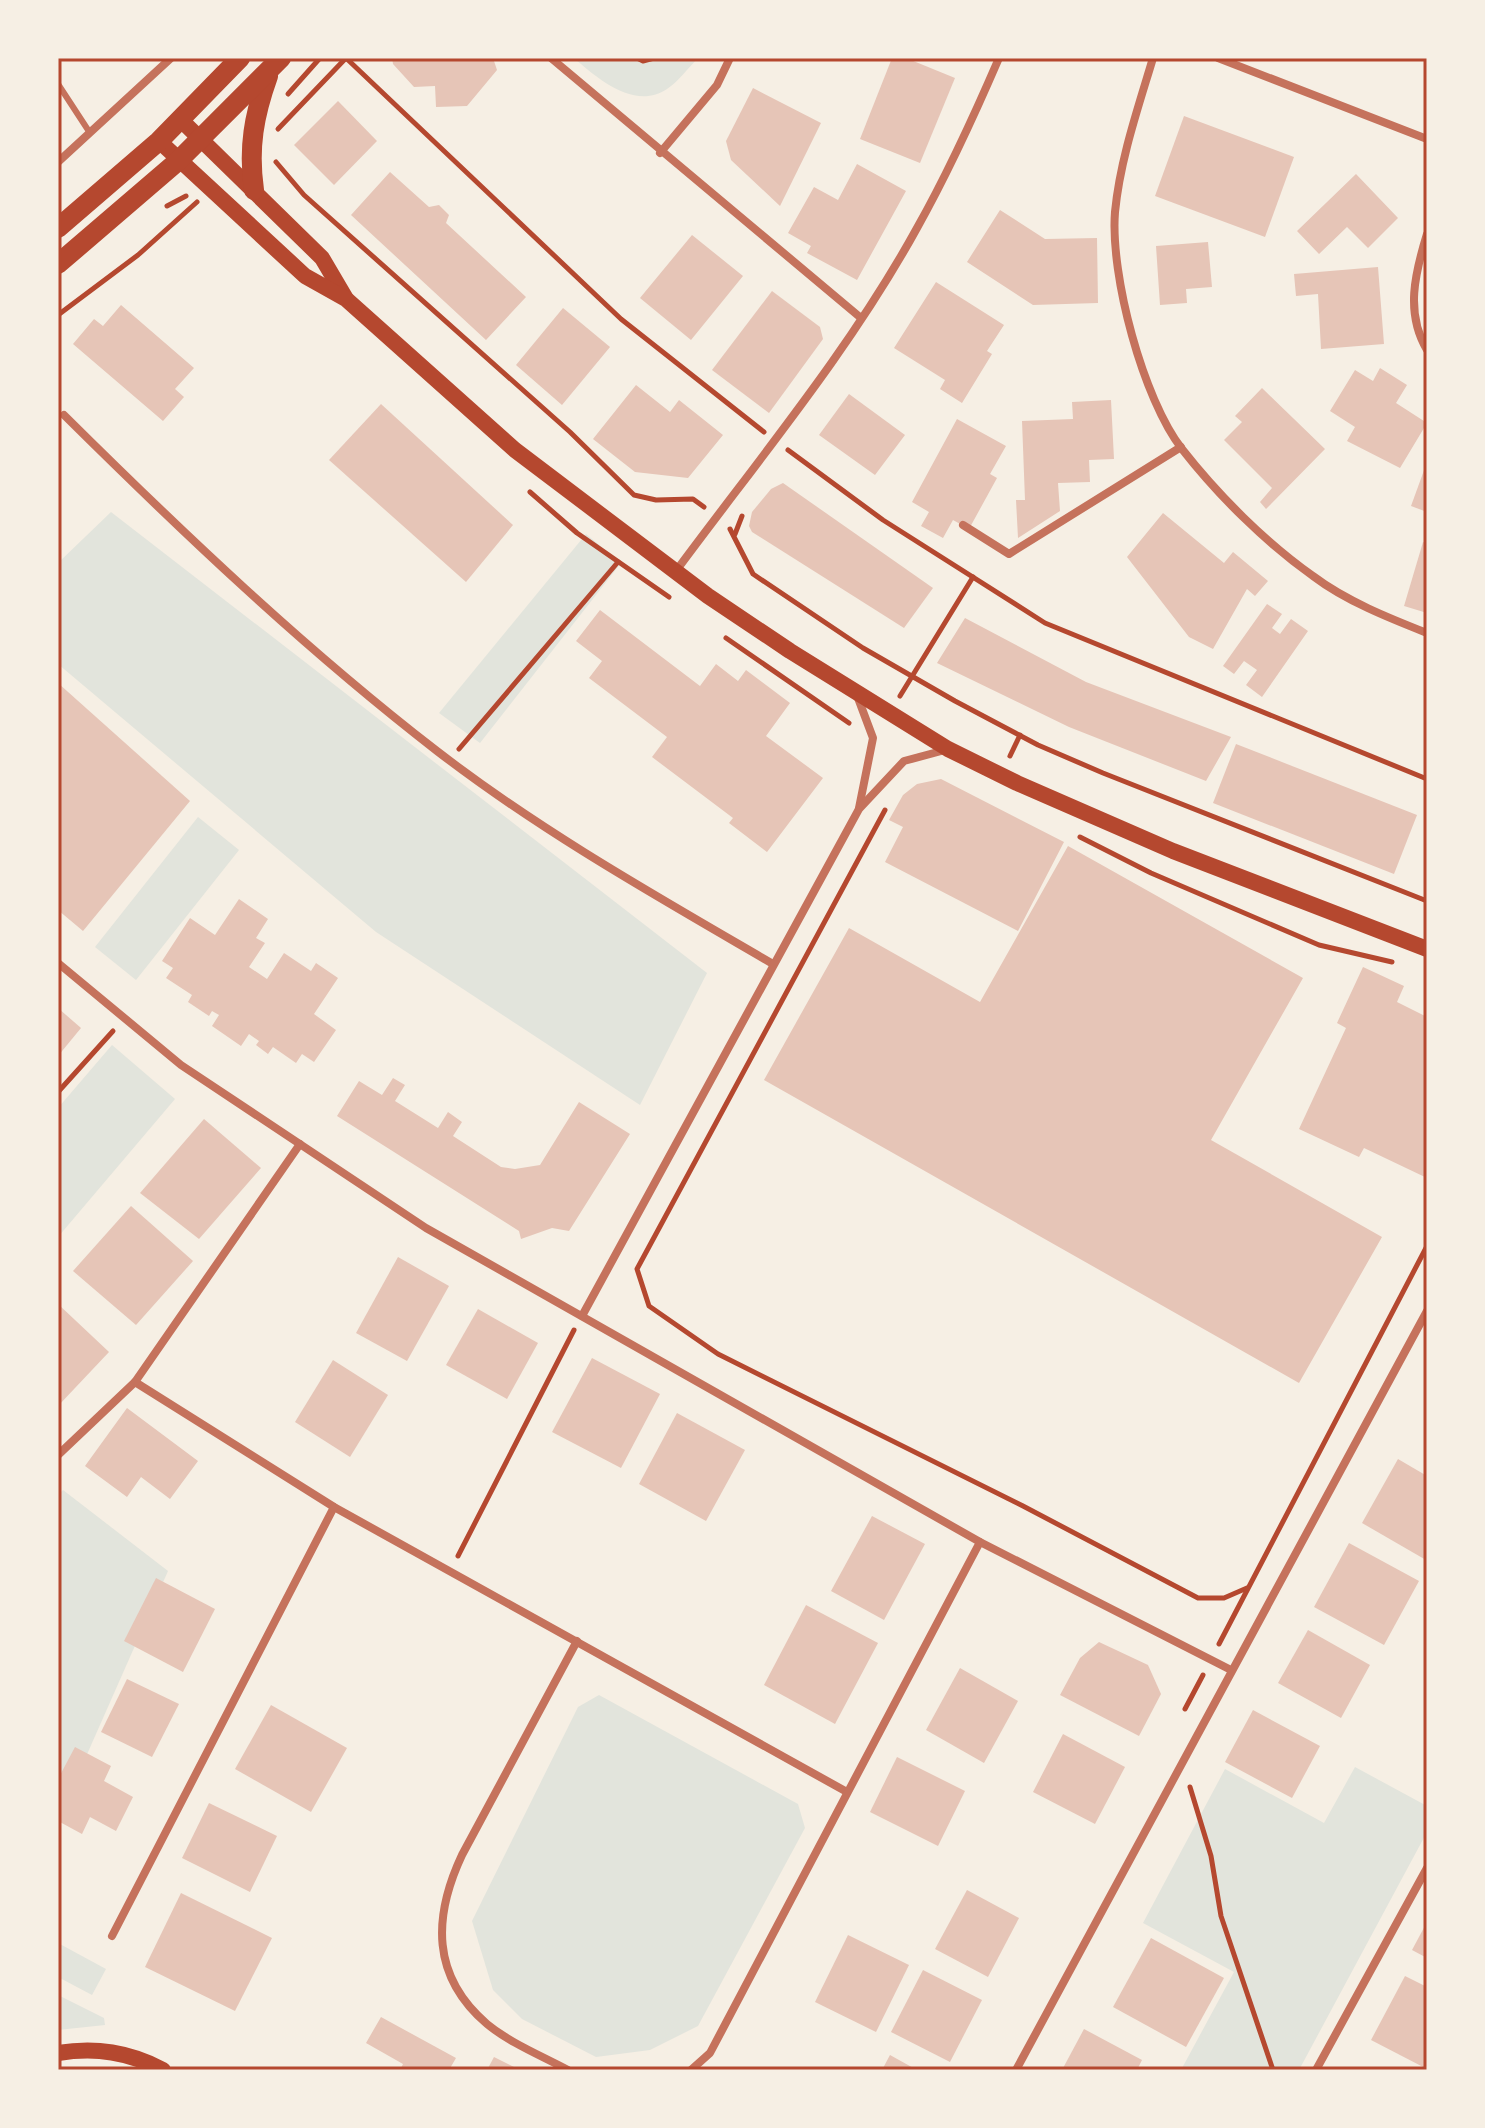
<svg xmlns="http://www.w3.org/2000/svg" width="1485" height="2128" font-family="'Fira Sans Condensed',sans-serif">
	<rect width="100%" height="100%" fill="#f6efe4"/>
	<!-- green -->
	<g fill="#e2e4dc">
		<path d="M574,58H698C688,68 679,81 667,89C635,111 597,78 574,58Z"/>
		<polygon points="111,512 707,973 640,1105 376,932 58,664 58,563"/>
		<polygon points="586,534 621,563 480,743 439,713"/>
		<polygon points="198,817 239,850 136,980 95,947"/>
		<polygon points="112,1045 175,1099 58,1237 58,1108"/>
		<polygon points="63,1490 168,1571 58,1820 58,1495"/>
		<polygon points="599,1695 798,1804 805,1828 698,2026 650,2050 596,2057 522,2019 493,1990 472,1921 578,1707"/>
		<polygon points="1355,1767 1427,1806 1427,1832 1299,2070 1181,2070 1234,1972 1143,1923 1225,1769 1324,1823"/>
		<polygon points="58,1943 106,1969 92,1995 58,1977"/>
		<polygon points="58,1995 104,2018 105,2025 58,2030"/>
	</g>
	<!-- building -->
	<g fill="#e6c5b7">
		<polygon points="392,58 493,58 497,70 467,106 436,107 435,86 414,87 393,64"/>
		<polygon points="892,58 906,58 955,78 920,163 860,139"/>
		<polygon points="753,88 821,123 780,206 731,160 726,141"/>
		<polygon points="338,101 377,141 334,185 294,145"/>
		<polygon points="1184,116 1294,157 1265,237 1155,196"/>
		<polygon points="857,164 906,191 857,280 807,253 811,246 788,233 814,187 838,200"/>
		<polygon points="390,172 429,207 439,205 449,215 446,223 526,297 486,340 351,215"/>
		<polygon points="1356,174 1398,218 1368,248 1347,227 1319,254 1297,231"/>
		<polygon points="1000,210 1045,239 1097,238 1098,303 1033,305 967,262"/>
		<polygon points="692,235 743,276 691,340 640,298"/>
		<polygon points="1208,242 1212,287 1186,289 1187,303 1160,305 1156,246"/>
		<polygon points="1378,267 1384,344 1321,349 1318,294 1296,296 1294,274"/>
		<polygon points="936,282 1004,325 987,351 992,354 962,403 940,389 945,380 894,348"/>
		<polygon points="772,291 820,327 823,339 769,413 712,370"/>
		<polygon points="121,305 194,368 175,389 184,397 163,421 73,344 94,319 103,326"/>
		<polygon points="563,308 610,347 562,405 516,365"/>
		<polygon points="1380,368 1407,385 1396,403 1427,423 1400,468 1347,441 1355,427 1330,411 1355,370 1373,381"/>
		<polygon points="636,385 670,412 679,400 723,435 688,478 635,472 593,439"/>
		<polygon points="1262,388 1325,449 1266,509 1260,502 1272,488 1224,440 1242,422 1235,416"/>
		<polygon points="849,394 905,435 875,475 819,435"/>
		<polygon points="1111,400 1114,459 1089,460 1090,482 1058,483 1060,511 1018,538 1016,500 1025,500 1022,421 1073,419 1072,402"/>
		<polygon points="381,404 513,525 466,582 329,460"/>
		<polygon points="957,419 1006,446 990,474 997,478 969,529 953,520 943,538 921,526 929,512 912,502"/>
		<polygon points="1427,462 1427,512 1411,506"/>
		<polygon points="783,483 933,588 904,628 752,532 749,526 752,512 771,489"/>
		<polygon points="1163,513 1224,563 1233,552 1268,581 1255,596 1247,589 1213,649 1189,637 1127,557"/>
		<polygon points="1423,542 1427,544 1427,613 1404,606"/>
		<polygon points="1267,604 1282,614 1272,628 1280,634 1291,619 1308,631 1262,697 1246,685 1257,670 1244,661 1234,674 1223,666"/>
		<polygon points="600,610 700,686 716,664 738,681 746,670 790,703 766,736 823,778 767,852 729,823 733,818 652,757 667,737 589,678 602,661 576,641"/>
		<polygon points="965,618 1086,682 1231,737 1206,781 1069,727 937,663"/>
		<polygon points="58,683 190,801 83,931 58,910"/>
		<polygon points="1236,744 1417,815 1394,874 1213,803"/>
		<polygon points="941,779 1064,842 1018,931 885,862 903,827 889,820 903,795 917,784"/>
		<polygon points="1068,846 1303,978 1211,1140 1382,1237 1299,1383 764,1080 849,928 980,1002"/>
		<polygon points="239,899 268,919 256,938 265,943 249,967 267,979 284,953 311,971 316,963 338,978 314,1014 336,1030 314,1062 302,1054 296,1063 273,1047 268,1054 256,1045 259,1041 249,1034 241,1046 212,1026 219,1015 212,1011 209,1016 188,1002 192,995 166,978 173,968 162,961 190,918 215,935"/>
		<polygon points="1363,967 1404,986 1397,1002 1427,1017 1427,1178 1364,1148 1359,1157 1299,1129 1346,1028 1337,1023"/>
		<polygon points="58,1008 81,1028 58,1056"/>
		<polygon points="393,1078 405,1085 395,1101 438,1128 448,1112 462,1122 453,1136 501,1167 515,1169 540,1165 579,1102 630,1134 569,1231 552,1228 521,1239 519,1231 337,1116 359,1081 382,1095"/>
		<polygon points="204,1119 261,1168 199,1239 140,1193"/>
		<polygon points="131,1206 193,1261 136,1325 73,1271"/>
		<polygon points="398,1257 449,1286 407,1361 356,1333"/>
		<polygon points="58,1304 109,1352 58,1406"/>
		<polygon points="478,1309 538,1343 507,1399 446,1365"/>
		<polygon points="592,1358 660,1394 621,1468 552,1432"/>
		<polygon points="333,1360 388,1395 350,1457 295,1422"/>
		<polygon points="127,1408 198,1461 170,1499 141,1477 127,1497 85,1466"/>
		<polygon points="677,1413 745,1450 706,1521 639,1484"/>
		<polygon points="1398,1459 1427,1476 1426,1560 1362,1523"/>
		<polygon points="872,1516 925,1544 884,1620 831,1591"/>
		<polygon points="1349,1543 1419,1581 1384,1645 1314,1607"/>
		<polygon points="156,1578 215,1609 183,1672 124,1641"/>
		<polygon points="806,1605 878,1643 835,1724 764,1685"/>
		<polygon points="1308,1630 1370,1665 1341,1718 1278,1683"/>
		<polygon points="1099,1642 1148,1665 1161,1694 1139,1736 1060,1695 1080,1658"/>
		<polygon points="960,1668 1018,1701 984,1763 926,1730"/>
		<polygon points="127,1679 179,1704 152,1757 101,1732"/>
		<polygon points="271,1705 347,1748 311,1812 235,1769"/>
		<polygon points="1253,1710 1320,1746 1292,1798 1225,1762"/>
		<polygon points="1063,1734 1125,1767 1095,1824 1033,1792"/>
		<polygon points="75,1747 111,1766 104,1781 133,1797 116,1831 90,1817 82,1834 58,1821 58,1779"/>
		<polygon points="897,1757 965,1791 938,1846 870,1812"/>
		<polygon points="209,1803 277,1836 250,1892 182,1858"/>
		<polygon points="967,1890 1019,1918 988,1977 935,1949"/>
		<polygon points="181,1893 272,1938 235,2011 145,1967"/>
		<polygon points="1427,1922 1427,1958 1412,1950"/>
		<polygon points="848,1935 909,1965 876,2032 815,2002"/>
		<polygon points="1151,1938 1224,1978 1186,2047 1113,2007"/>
		<polygon points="923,1970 982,2000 950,2062 891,2032"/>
		<polygon points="1405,1976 1427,1987 1427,2069 1371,2040"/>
		<polygon points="381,2017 456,2058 449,2070 400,2070 403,2064 366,2043"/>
		<polygon points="1084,2029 1142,2060 1137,2070 1062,2070"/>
		<polygon points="890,2055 917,2070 882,2070"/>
		<polygon points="494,2057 520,2070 487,2070"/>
	</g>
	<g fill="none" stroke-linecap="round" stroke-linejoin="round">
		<!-- path -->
		<g stroke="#b5482f" stroke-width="5">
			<polyline points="346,58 621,319 764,432"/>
			<polyline points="637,58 643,61 654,58"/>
			<polyline points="288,94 320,58"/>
			<polyline points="278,129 346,58"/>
			<polyline points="276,162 304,195 570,432 634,495 656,500 693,499 704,507"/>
			<polyline points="167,206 186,196"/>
			<polyline points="58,315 138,255 197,202"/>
			<polyline points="788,450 883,520 1045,623 1427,779"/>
			<polyline points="530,492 577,533 669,597"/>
			<polyline points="730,529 753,574 863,648 955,701 1038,745 1103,773 1427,901"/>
			<polyline points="735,534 742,516"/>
			<polyline points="726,638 849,723"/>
			<polyline points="900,696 973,577"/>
			<polyline points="459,749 618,562"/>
			<polyline points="1010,756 1020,735"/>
			<polyline points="885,810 637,1269 649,1306 718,1354 1023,1506 1198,1598 1224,1598 1247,1588"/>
			<polyline points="1080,837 1151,873 1319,945 1392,962"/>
			<polyline points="58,1092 113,1031"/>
			<polyline points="458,1556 574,1330"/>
			<polyline points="1219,1644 1427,1246"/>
			<polyline points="1185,1709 1203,1675"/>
			<polyline points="1190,1787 1211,1856 1221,1916 1273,2070"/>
		</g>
		<!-- service -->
		<polyline stroke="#c5725c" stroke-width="6" points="58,84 90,133"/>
		<!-- minor -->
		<g stroke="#c5725c" stroke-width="8">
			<polyline points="551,58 861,318"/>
			<path d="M1153,58C1138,108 1120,160 1115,212C1110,275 1143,399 1182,449C1218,495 1265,542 1313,576C1346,601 1389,618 1427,633"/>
			<polyline points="1218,58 1427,139"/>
			<polyline points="660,153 717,85 730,58"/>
			<polyline points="58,162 171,58"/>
			<path d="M1427,234C1415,273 1405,313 1427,350"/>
			<path d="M64,415C183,533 304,648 437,751C542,832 658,897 773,964"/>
			<polyline points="963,525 1009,554 1181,447"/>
			<path d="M676,571C758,460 850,350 917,228C948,173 974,116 999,58"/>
			<polyline points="858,698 873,738 859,808"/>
			<polyline points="58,963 181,1065 426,1228 980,1542 1231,1670"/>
			<polyline points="582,1316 859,809 904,761 945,750"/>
			<polyline points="135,1382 334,1507 847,1792"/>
			<polyline points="58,1455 135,1382 300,1144"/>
			<polyline points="112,1936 334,1507"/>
			<path d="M568,2070C542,2056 510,2043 487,2024C431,1976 433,1917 462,1855L577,1641"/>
			<polyline points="691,2070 710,2053 980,1542"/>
			<polyline points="1016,2070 1427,1311"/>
			<polyline points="1316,2070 1427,1868"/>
		</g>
		<!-- secondary -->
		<g stroke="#b5482f" stroke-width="16">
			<polyline points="181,120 322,258 345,297"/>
			<polyline points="159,141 305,276 346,299 515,450 708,596 790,651 948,749 1017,783 1173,851 1427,949"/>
			<path d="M58,2053C96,2047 129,2052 163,2070"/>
		</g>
		<!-- primary -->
		<g stroke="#b5482f" stroke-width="20">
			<path d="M254,190C248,148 254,115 268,76"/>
			<polyline points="58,228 159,141 240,58"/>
			<polyline points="58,264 178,161 281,58"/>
		</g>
	</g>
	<!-- border -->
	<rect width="1485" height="2128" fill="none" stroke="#f6efe4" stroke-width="120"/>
	<rect x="60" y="60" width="1365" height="2008" fill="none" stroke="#b5482f" stroke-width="3"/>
</svg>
